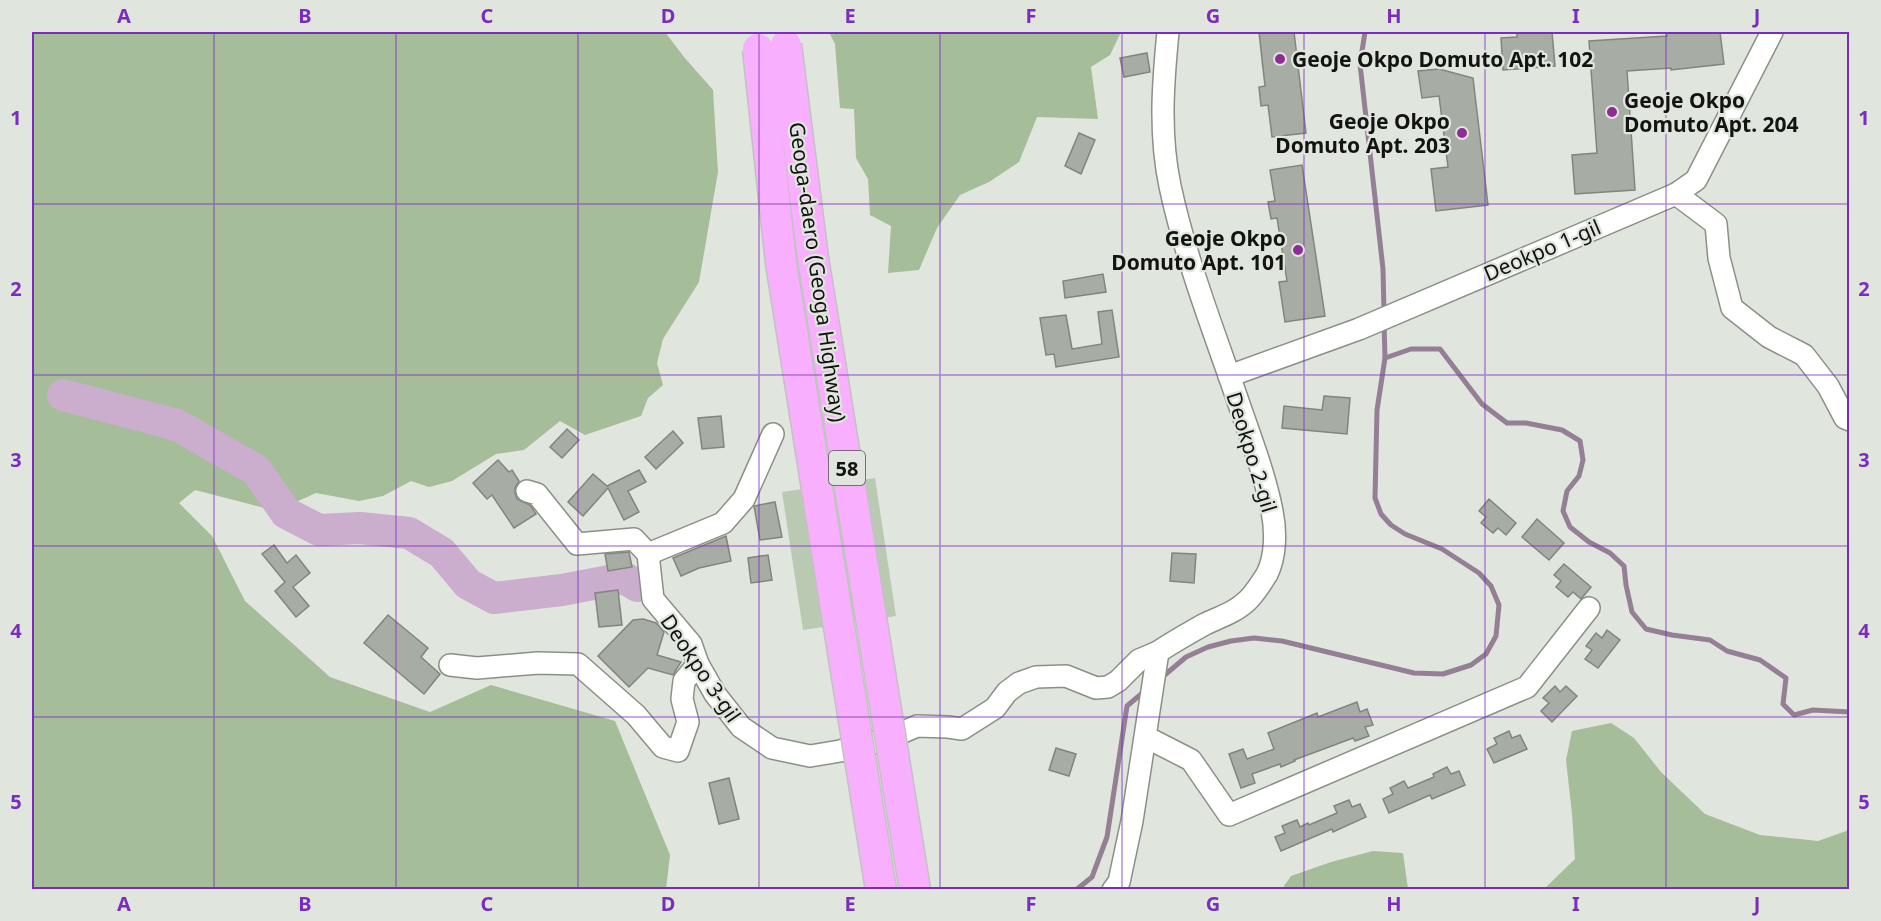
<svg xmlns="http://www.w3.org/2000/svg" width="1881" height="921" font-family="'Noto Sans',sans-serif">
	<rect width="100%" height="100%" fill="#e0e6dd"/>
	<!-- green -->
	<polygon fill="#bac9b2" points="875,478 896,616 803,630 782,492"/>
	<!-- forest -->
	<g fill="#a6bd99">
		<polygon points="32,32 665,32 684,57 713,90 718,172 699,282 663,339 657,363 663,385 648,398 641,416 585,435 560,421 524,450 496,454 452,481 429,487 411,481 383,496 359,501 316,493 276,511 195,490 179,503 212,536 245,601 330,677 430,712 491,685 615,721 670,855 666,889 32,889"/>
		<polygon points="829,32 1121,32 1110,55 1091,67 1098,119 1037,117 1019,162 989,182 960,195 937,228 919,270 888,273 891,226 870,215 868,179 856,158 854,109 840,108 835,44"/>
		<polygon points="1611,723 1634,738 1661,772 1705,814 1760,835 1818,841 1849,830 1849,889 1544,889 1575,859 1572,814 1566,760 1572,731"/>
		<polygon points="1373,851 1403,853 1408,889 1282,889 1291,876 1331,862"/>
	</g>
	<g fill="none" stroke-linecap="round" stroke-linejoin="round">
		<!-- stream -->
		<g stroke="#947f95" stroke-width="5">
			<polyline points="1365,32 1360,64 1383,269 1384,312"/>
			<polyline points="1385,358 1411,349 1440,349 1482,404 1507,423 1526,423 1562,430 1580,441 1583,460 1579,476 1567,491 1563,511 1570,527 1589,542 1610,553 1624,566 1626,585 1632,612 1646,629 1672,635 1710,640 1727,651 1760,660 1786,678 1783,704 1794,715 1813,710 1850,712"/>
			<polyline points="1160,679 1186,657 1208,647 1231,641 1254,638 1282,641 1414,673 1443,674 1471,665 1486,654 1496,636 1499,605 1491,586 1479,573 1442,549 1405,534 1391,525 1381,514 1375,498 1377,410 1385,358 1384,324"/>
			<polyline points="1076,890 1092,877 1107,837 1127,706 1146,690"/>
		</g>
		<!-- river -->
		<polyline stroke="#cbadcd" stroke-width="32" points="63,395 177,425 256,470 286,513 319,530 360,528 409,533 442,553 468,584 494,598 562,590 625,578 637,586"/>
	</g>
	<!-- building -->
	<g fill="#a7ada4" stroke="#80867d" stroke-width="1.5">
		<polygon points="1259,32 1294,32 1306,133 1272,137 1268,105 1261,106 1259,87 1265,86"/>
		<polygon points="1517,32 1552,32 1555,66 1503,70 1501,38 1517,37"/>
		<polygon points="1666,32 1720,32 1724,64 1671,70 1671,68 1627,71 1635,190 1575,194 1572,155 1597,153 1589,41 1667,36"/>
		<polygon points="1147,53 1150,72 1124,77 1120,58"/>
		<polygon points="1439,69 1473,78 1488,205 1436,211 1431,169 1448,167 1439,96 1422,98 1418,71"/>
		<polygon points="1079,133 1095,140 1081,174 1065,166"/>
		<polygon points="1302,165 1325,316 1285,322 1279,282 1287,281 1277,218 1271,219 1268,202 1275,201 1270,170"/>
		<polygon points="1103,274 1106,292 1065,298 1063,281"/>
		<polygon points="1112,310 1119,357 1056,367 1054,354 1046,355 1040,318 1066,315 1072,349 1102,344 1098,312"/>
		<polygon points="1324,396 1350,398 1347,434 1282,428 1284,406 1322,410"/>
		<polygon points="721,416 724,447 702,449 698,418"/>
		<polygon points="567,429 579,440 562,458 550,447"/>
		<polygon points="673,431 683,443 656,469 645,457"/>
		<polygon points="498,460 509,472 512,470 519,481 515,488 515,493 517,499 530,505 536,514 514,528 492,495 487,499 473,483"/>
		<polygon points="639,470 646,482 628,491 639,512 624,520 608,488 583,516 568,502 593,474 607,486"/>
		<polygon points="1489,499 1516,523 1506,535 1498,528 1493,533 1481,523 1486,517 1479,511"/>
		<polygon points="775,502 782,537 760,540 754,506"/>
		<polygon points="1537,519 1564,543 1549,560 1522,537"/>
		<polygon points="726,536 731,561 699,568 681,576 673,558"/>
		<polygon points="274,545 287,563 296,555 310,573 293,587 309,606 296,617 275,591 285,582 262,554"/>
		<polygon points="629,552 632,567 608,571 605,554"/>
		<polygon points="1172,553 1196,554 1194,583 1170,581"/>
		<polygon points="768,555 772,580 751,583 748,558"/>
		<polygon points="1564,564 1591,587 1581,599 1573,592 1568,597 1556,587 1561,581 1554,575"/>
		<polygon points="618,590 622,625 599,627 595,593"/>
		<polygon points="388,615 428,648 421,657 440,674 424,694 364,643"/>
		<polygon points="643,619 656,623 664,632 657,655 681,662 673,675 648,668 629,687 598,656 633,620"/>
		<polygon points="1607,630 1620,640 1598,668 1585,659 1592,650 1586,646 1596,633 1602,638"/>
		<polygon points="1555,686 1560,692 1566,686 1577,696 1552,722 1541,711 1549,703 1543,698"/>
		<polygon points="1357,702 1360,712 1367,709 1373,725 1365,727 1369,736 1355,741 1353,738 1294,760 1295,761 1281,767 1280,764 1252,774 1255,783 1241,788 1229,754 1243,749 1247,759 1274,749 1268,733 1317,713 1318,717"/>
		<polygon points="1509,731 1512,738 1520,735 1527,749 1494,763 1487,749 1497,744 1494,738"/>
		<polygon points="1056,748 1076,754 1069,776 1049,770"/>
		<polygon points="1447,767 1451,774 1459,771 1465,785 1432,799 1430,795 1389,813 1383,799 1393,794 1390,788 1404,781 1408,788 1434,777 1433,774"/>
		<polygon points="729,778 739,819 719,824 709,783"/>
		<polygon points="1349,800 1352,807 1360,804 1366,817 1333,832 1332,829 1281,851 1275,837 1285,833 1282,826 1297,820 1300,827 1308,823 1309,825 1337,813 1334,806"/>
	</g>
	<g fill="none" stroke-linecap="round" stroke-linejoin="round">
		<defs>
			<g id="minor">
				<polyline points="1676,194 1716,224 1719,258 1732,308 1769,337 1804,355 1828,386 1845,418 1850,420"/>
				<polyline points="1229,376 1359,329 1676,194 1696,180 1772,32"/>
				<polyline points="527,491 537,494 577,544 634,539 648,554 653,599 691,644 698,664 715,694 741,727 772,748 810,756 840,751 885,740 917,726 948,727 962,729 995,708 1007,692 1019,683 1036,677 1066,676 1096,688 1108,687 1118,681 1139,660 1158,652"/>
				<polyline points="648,554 723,523 744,499 773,434"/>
				<polyline points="450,665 477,668 538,663 578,664 636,715 663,747 678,751 688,722 682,699 684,681 698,664"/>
				<polyline points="1146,737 1191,760 1229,815 1527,687 1589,608"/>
				<path d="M1113,890L1119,882L1132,821L1158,652C1173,642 1189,633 1205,624C1220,617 1236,612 1248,600C1255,593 1262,582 1267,574C1276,556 1276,531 1272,511C1265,476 1252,441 1240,407C1215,334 1186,261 1170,186C1159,134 1163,83 1168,32"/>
			</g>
		</defs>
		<!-- minor casing -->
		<use href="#minor" stroke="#8a9087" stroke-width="24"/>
		<!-- minor -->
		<use href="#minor" stroke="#fff" stroke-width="21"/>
		<defs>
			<g id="highway-bridge">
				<polyline points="786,45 813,258 915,890"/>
				<polyline points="758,49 781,263 881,890"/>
			</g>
		</defs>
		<!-- highway-bridge casing -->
		<use href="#highway-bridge" stroke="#c1c2c1" stroke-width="33" stroke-linecap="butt"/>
		<!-- highway-bridge -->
		<use href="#highway-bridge" stroke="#f8b0fe" stroke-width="30"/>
	</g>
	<!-- grid -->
	<path fill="none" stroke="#7b2cbf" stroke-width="1.5" stroke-opacity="0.55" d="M214,32V890M396,32V890M578,32V890M759,32V890M940,32V890M1122,32V890M1304,32V890M1485,32V890M1666,32V890M32,204H1850M32,375H1850M32,546H1850M32,717H1850"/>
	<!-- markers -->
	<g fill="#8d2d95" stroke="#e0e6dd" stroke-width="2">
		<circle cx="1280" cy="59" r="6"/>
		<circle cx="1612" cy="112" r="6"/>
		<circle cx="1462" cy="133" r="6"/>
		<circle cx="1298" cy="250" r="6"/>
	</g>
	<g text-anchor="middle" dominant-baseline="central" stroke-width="4.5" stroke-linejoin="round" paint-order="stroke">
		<!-- shield labels -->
		<rect fill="#e0e6dd" stroke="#50534e" stroke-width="1.5" x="829" y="451" width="36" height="34" rx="4.5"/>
		<g font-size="20" font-weight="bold" fill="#121411">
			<text x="847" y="468">58</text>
		</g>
		<!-- poi labels -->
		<g font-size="21" font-weight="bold" fill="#121411" stroke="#e0e6dd" text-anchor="start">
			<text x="1292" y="59">Geoje Okpo Domuto Apt. 102</text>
			<text x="1624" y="100">Geoje Okpo<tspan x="1624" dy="24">Domuto Apt. 204</tspan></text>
			<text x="1450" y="121" text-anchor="end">Geoje Okpo<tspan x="1450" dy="24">Domuto Apt. 203</tspan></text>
			<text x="1286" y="238" text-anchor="end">Geoje Okpo<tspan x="1286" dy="24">Domuto Apt. 101</tspan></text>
		</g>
		<!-- street labels -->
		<g font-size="21" fill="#121411" stroke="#e0e6dd">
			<text transform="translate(1542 250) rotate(-23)">Deokpo 1-gil</text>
			<text transform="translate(818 272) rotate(82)">Geoga-daero (Geoga Highway)</text>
			<text transform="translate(1252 452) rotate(73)">Deokpo 2-gil</text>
			<text transform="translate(701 668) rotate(56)">Deokpo 3-gil</text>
		</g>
	</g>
	<!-- border -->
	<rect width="1881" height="921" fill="none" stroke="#e0e6dd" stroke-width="66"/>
	<rect x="33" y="33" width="1815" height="855" fill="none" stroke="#7b2cbf" stroke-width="2"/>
	<g font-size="20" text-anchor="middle" font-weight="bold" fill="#7b2cbf">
		<text x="124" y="23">A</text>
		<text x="305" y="23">B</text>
		<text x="487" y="23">C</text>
		<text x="668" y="23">D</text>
		<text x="850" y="23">E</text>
		<text x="1031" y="23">F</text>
		<text x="1213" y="23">G</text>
		<text x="1394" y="23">H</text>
		<text x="1576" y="23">I</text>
		<text x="1757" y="23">J</text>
		<text x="16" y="125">1</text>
		<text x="1864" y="125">1</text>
		<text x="16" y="296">2</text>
		<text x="1864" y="296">2</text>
		<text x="16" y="467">3</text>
		<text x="1864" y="467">3</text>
		<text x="16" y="638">4</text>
		<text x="1864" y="638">4</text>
		<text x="16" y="809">5</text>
		<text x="1864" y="809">5</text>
		<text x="124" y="911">A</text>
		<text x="305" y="911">B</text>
		<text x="487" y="911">C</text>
		<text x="668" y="911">D</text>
		<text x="850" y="911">E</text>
		<text x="1031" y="911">F</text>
		<text x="1213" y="911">G</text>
		<text x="1394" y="911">H</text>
		<text x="1576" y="911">I</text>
		<text x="1757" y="911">J</text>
	</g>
</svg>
